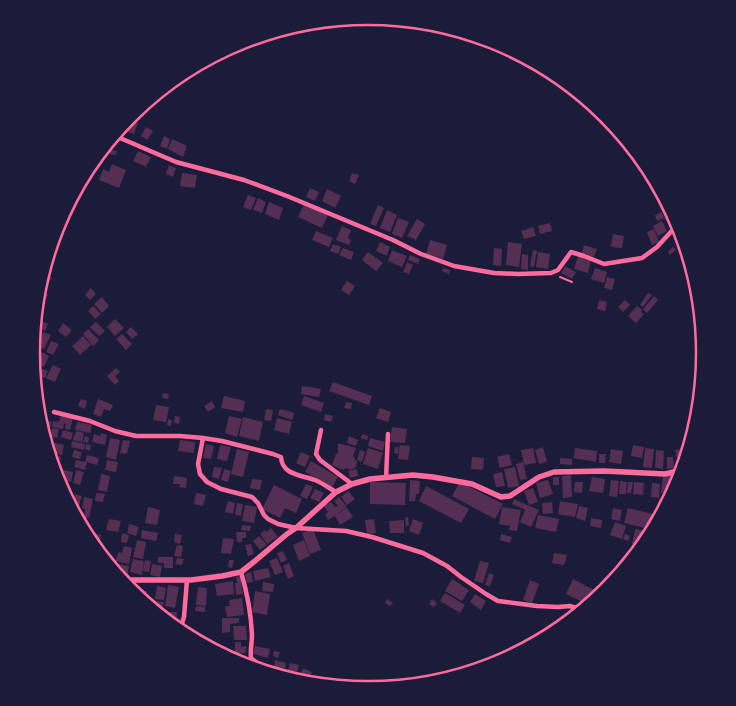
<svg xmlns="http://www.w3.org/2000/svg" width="736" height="706" font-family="'Sofia Sans Condensed',sans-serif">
	<rect width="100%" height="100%" fill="#1b1b3a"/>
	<!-- building -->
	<g fill="#542f53">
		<polygon points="127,119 138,123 134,134 123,130"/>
		<polygon points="146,127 153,131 147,140 141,136"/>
		<polygon points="164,136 170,139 167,149 160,146"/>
		<polygon points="172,139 187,146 183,157 168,149"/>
		<polygon points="111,150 117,151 116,155 110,154"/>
		<polygon points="138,151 151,157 146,167 133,161"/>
		<polygon points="112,164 126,170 119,188 99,180 103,169 109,172"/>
		<polygon points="169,165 176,168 173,177 166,174"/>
		<polygon points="182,173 197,175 195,188 180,186"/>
		<polygon points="352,173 359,175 355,184 349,181"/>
		<polygon points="310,188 319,192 315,201 306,197"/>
		<polygon points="327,189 341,196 335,208 322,201"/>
		<polygon points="248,195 256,198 251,210 243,207"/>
		<polygon points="258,198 266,202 262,213 253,210"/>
		<polygon points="269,202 283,208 279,220 265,214"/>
		<polygon points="304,204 328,215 322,228 298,217"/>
		<polygon points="378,205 384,208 376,226 370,224"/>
		<polygon points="387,210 397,215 390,232 380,228"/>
		<polygon points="672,211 677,220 671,226 664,218"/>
		<polygon points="662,212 664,218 657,221 655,215"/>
		<polygon points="398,218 409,222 402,238 392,234"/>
		<polygon points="417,219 425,224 416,240 407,236"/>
		<polygon points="662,221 667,231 658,236 653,226"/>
		<polygon points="550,223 552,231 540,234 538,226"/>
		<polygon points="342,226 351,230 348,238 351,240 349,245 336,240"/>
		<polygon points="533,227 536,236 524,239 521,231"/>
		<polygon points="654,229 659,242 652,245 647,232"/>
		<polygon points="316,231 333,238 329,247 312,240"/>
		<polygon points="613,234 624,236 622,248 611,247"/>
		<polygon points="430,240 447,245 443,259 426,254"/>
		<polygon points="380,242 390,247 387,256 376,251"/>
		<polygon points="508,242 522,244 519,267 506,265"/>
		<polygon points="333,244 341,247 338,254 330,251"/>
		<polygon points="584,245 597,249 594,257 582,253"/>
		<polygon points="673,247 676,250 670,255 668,252"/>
		<polygon points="343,248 354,252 351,260 339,255"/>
		<polygon points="494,248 502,249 501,266 493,265"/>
		<polygon points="392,250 407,256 402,267 388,261"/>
		<polygon points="533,250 537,251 534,267 530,266"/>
		<polygon points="368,252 383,263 376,271 362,260"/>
		<polygon points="538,252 550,254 548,269 536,267"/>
		<polygon points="522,254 528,255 528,270 521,269"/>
		<polygon points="410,255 420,259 418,264 408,260"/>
		<polygon points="578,256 591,260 588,273 574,269"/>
		<polygon points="407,262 413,265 409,274 403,272"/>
		<polygon points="565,266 576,272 572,279 561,273"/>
		<polygon points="443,268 450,270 449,274 442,271"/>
		<polygon points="595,268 607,272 604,283 591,279"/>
		<polygon points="44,271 52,278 45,288 39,283 42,275"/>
		<polygon points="607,277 615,279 612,290 604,288"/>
		<polygon points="347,281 355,286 349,295 341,290"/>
		<polygon points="91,288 96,294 90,300 85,295"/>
		<polygon points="38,289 48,295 43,304 36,300"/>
		<polygon points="648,293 652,295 643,307 640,305"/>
		<polygon points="654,296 658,300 647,313 643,309"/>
		<polygon points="102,297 109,306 102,313 94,304"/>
		<polygon points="599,300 607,302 605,311 597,309"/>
		<polygon points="625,300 630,305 623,312 618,307"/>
		<polygon points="36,306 44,311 41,317 35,313"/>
		<polygon points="93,306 101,314 95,319 88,311"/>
		<polygon points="637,306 642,310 641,312 644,314 636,323 628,316"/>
		<polygon points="115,319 124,328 115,336 107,327"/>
		<polygon points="40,320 48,324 45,331 37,327"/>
		<polygon points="96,322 105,331 99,336 90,327"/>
		<polygon points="63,323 72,330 66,337 58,331"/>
		<polygon points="131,327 138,334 132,339 126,332"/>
		<polygon points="88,329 99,340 93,346 83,334"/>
		<polygon points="43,332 51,335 44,349 37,346"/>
		<polygon points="122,334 132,344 126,350 116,339"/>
		<polygon points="83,336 91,345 80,355 72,346"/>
		<polygon points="51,341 59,344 53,355 46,352"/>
		<polygon points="32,346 36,348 32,357 31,353"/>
		<polygon points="41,352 49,356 44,367 36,363"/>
		<polygon points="53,365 61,369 55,382 46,378"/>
		<polygon points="36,366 48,371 45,378 33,373"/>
		<polygon points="116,368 120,372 115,376 119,381 115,385 107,376"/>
		<polygon points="333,382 372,396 369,405 329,391"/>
		<polygon points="302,386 321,389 319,397 301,394"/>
		<polygon points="163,393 169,394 168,399 162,398"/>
		<polygon points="224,396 245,401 243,412 221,408"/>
		<polygon points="304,396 324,403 321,412 301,405"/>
		<polygon points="81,399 87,401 85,409 78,406"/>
		<polygon points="98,399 113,405 110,411 104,409 101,417 93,414"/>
		<polygon points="212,401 215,407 208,412 204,406"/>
		<polygon points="346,402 352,403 351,409 344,408"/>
		<polygon points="156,405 169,407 166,422 153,420"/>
		<polygon points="380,408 391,412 388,422 376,418"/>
		<polygon points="266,409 273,410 271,421 264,420"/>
		<polygon points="280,409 294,413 292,420 278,415"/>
		<polygon points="61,414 73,418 70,430 65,429 66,424 64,423 63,429 52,427 53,421 59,422"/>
		<polygon points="325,414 333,416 331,422 324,420"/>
		<polygon points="175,416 180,417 179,424 174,423"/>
		<polygon points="229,416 242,419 237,437 225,433"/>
		<polygon points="243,417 263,422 259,441 239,436"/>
		<polygon points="277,418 292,422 289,434 274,430"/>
		<polygon points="168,419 172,420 171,426 167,425"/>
		<polygon points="44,420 52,422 48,436 42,434 41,431"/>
		<polygon points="77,422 92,425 90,433 75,430"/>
		<polygon points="392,427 407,429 405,443 390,442"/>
		<polygon points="52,428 59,429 57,438 50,436"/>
		<polygon points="63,430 73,433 71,440 61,437"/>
		<polygon points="76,431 84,433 82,442 73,440"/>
		<polygon points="101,433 107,435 105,445 92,442 94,434 100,436"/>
		<polygon points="362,434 368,436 367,440 361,438"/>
		<polygon points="85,436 89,437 88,443 83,442"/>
		<polygon points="349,436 358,440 356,446 347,443"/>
		<polygon points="43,437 50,439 47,451"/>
		<polygon points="110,438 120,440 116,460 106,457"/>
		<polygon points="370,438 385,442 383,451 368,446"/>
		<polygon points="123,440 130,441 127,454 120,453"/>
		<polygon points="180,440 195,442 194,453 178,451"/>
		<polygon points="72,441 85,444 84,450 71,447"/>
		<polygon points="51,442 64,445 62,455 49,452"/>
		<polygon points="338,443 356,448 353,456 357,462 356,467 351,470 346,468 343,470 332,465 336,454 338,453"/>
		<polygon points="86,444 91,445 90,451 85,449"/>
		<polygon points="206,444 214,446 211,459 203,458"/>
		<polygon points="220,445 231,447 227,461 217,459"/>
		<polygon points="400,445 410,446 408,460 398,459"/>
		<polygon points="633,445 644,447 642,458 631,456"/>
		<polygon points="689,446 689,448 685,461 682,448"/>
		<polygon points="395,447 399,447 398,454 394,453"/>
		<polygon points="543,447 547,462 539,464 535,450"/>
		<polygon points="368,448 383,453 378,469 363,464"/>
		<polygon points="533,448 536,463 524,465 521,450"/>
		<polygon points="575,448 597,451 596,462 574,458"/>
		<polygon points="645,448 654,449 652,468 643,467"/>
		<polygon points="237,449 249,452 243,477 231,474"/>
		<polygon points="611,449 623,451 621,464 609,462"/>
		<polygon points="681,449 685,463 684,466 679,467 675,450"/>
		<polygon points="74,450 82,452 80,459 72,457"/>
		<polygon points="360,450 365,452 362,462 357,460"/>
		<polygon points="656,450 664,451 663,469 655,468"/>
		<polygon points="301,452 310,456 305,467 296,463"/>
		<polygon points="48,453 61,457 59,464 51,462"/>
		<polygon points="509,454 512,465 500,468 497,457"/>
		<polygon points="599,454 606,454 605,463 599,463"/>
		<polygon points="87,455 99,458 97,465 87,462 85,470 74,467 76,460 85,462"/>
		<polygon points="472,457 484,458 483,470 471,469"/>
		<polygon points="667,457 673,457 674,468 667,469"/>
		<polygon points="560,458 572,459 572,465 560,464"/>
		<polygon points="107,460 118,462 116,472 105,470"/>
		<polygon points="311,461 338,477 332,487 305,472"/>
		<polygon points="523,462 527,479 520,480 516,464"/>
		<polygon points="214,467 222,468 219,479 212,477"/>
		<polygon points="515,467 519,486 508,488 504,469"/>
		<polygon points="59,469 73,472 71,482 57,478"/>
		<polygon points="224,469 231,471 228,482 221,480"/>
		<polygon points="357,469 358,476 350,478 348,471"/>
		<polygon points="76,470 84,472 80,485 73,483"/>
		<polygon points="502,472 505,486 496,487 493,474"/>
		<polygon points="101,474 110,476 107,492 98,490"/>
		<polygon points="571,475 572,497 563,498 562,476"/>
		<polygon points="663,475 673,476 671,494 661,493"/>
		<polygon points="174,476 187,478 186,488 179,487 180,484 173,484"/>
		<rect x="553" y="477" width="6" height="8"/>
		<polygon points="592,477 605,479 603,493 589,491"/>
		<polygon points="252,479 262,480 260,490 250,488"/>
		<polygon points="410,480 420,481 419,494 416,494 415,501 409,501"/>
		<polygon points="548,480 553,494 540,498 536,483"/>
		<polygon points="611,480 619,481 617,497 609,496"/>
		<polygon points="620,481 627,482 626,494 619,494"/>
		<polygon points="370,482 406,483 405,505 370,504"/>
		<polygon points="460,482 503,504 495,519 452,496"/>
		<polygon points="575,482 583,482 582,493 574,492"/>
		<polygon points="628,482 633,482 631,493 627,493"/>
		<polygon points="634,482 644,483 643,495 633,494"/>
		<polygon points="652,483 660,484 659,498 651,497"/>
		<polygon points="306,484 313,487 307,499 300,496"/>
		<polygon points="274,485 302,499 296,513 285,508 280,518 262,509"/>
		<polygon points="426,486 469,509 461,523 419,501"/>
		<polygon points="533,488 538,502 529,505 524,491"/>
		<polygon points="315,489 324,493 319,502 310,498"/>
		<polygon points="348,491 355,499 347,505 341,497"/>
		<polygon points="96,493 105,494 103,502 95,501"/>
		<polygon points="196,493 206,495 203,506 194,504"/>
		<polygon points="75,494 82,496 78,509 72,507"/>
		<polygon points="84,497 93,499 89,518 84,517 85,509 82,508"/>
		<polygon points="339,497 347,507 336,515 347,508 353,517 340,525 335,516 328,520 325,515 328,512 324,506 331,502 335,507 338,506 334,501"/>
		<polygon points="514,499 539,510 531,527 520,522 525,510 512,504"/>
		<polygon points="659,499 667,499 667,505 665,509 658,508"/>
		<polygon points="228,501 235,503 233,514 225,512"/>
		<polygon points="560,501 578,504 575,517 558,514"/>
		<polygon points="552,502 553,513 543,514 542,503"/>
		<polygon points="237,503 243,504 241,516 235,515"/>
		<polygon points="245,505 257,507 254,523 242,521"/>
		<polygon points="579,506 588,508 585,521 576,518"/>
		<polygon points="148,507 160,510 157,525 145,523"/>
		<polygon points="502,507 521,510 517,531 509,530 510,526 499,524"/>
		<polygon points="613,508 622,510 620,521 611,519"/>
		<polygon points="628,508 653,514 649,529 624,523"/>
		<polygon points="538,515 559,519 556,532 535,528"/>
		<polygon points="408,517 409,526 406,526 405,518"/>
		<polygon points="656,517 659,519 651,535 650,534"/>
		<polygon points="591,518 602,520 601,528 590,526"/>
		<polygon points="109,519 121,521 118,532 106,530"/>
		<polygon points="374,519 376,533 367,534 365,520"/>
		<polygon points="413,519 423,523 419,535 409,531"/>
		<polygon points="404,520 404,533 390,533 389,521"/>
		<polygon points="615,522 626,526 622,539 610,535"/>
		<polygon points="129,524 139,527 136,536 127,533"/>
		<polygon points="242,525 251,526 250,531 241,530"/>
		<polygon points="271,528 278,537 267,544 260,534 265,530 266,532"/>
		<polygon points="313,529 321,550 310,554 302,533"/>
		<polygon points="635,529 645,531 642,545 632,544"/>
		<polygon points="142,530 158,533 156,541 141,538"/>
		<polygon points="236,532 246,532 246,538 242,538 242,542 237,542"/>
		<polygon points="92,533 101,535 100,540 90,538"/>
		<polygon points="122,533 129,535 127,543 121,542"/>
		<polygon points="175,534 182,535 180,544 174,542"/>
		<polygon points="501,534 512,537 510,543 500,540"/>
		<polygon points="625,534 630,536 628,541 623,539"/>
		<polygon points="259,536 267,545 260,550 253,541"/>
		<polygon points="223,538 234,539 231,554 221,553"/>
		<polygon points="89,540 101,542 99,551 97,551 89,541"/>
		<polygon points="137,540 146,542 143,559 133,557"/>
		<polygon points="304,540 310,556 299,561 293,545"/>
		<polygon points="251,544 254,554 248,556 245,545"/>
		<polygon points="177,545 183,546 181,557 174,556"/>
		<polygon points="124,546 132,548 129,564 116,561 118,552 122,553"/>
		<polygon points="283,551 287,560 281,563 277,553"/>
		<polygon points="554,553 567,555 564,565 552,563"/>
		<polygon points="158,557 173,557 173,568 164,568 164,563 158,563"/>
		<polygon points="177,558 184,559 182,565 175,564"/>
		<polygon points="277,558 283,572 275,575 269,561"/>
		<polygon points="133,559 144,561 142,575 130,572"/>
		<polygon points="145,560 151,561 149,572 143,571"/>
		<polygon points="229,560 234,560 232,568 228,567"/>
		<polygon points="110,561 116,562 114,572 109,566"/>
		<polygon points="480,561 489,563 483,583 474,581"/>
		<polygon points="289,563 294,576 288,579 283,566"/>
		<polygon points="118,564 129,566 127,577 116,574"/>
		<polygon points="152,564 162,566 160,577 150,575"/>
		<polygon points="268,568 271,577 255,581 253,571"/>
		<polygon points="251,572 253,582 247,583 245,574"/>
		<polygon points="489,573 494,575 490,586 485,585"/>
		<polygon points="240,576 243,594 236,595 235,583 237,583 236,577"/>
		<polygon points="452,579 469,590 462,601 445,591"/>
		<polygon points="573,579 596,591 589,605 566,594"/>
		<polygon points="530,580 539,584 532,603 523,600"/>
		<polygon points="233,581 234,594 217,596 215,584"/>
		<polygon points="263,582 274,584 273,592 262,591"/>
		<polygon points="168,585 179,587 175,608 165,606"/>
		<polygon points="157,586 166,588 164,600 155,599"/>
		<polygon points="126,587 136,587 136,596 130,591"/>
		<polygon points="198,587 207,588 206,606 196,605"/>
		<polygon points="138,591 147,591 146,604 138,598"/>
		<polygon points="255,591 270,594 267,615 252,612"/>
		<polygon points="597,591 603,594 592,603"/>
		<polygon points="445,593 465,605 460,613 440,601"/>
		<polygon points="475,594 486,601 481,610 470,602"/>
		<polygon points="242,598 244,615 227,617 225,606 230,606 229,600"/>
		<polygon points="387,599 393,603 390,606 385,603"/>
		<polygon points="432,599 437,603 434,607 429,604"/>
		<polygon points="154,601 164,602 162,612 154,611 153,610"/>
		<polygon points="196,606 205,607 205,612 195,611"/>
		<polygon points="168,612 177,612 176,624 168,622"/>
		<polygon points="570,613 576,616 564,626"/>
		<polygon points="222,618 239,618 239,623 230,624 230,632 222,633"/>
		<polygon points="233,626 246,626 247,640 234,640"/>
		<polygon points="183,630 189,630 189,637 182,634"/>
		<polygon points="235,642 241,642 241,647 246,646 246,653 235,654"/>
		<polygon points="255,646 270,649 268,658 253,654"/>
		<polygon points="274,651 280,652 278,658 273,656"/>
		<polygon points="230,659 244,661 243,665 239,664"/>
		<polygon points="275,660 286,663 285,669 274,667"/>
		<polygon points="250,663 263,667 262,671 249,667"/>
		<polygon points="290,663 299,665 297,672 288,670"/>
		<polygon points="303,668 312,672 309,680 300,676"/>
	</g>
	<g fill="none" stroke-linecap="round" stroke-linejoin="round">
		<!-- path -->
		<polyline stroke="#ff6b9d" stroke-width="2" points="560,277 572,282"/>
		<!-- minor -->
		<g stroke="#ff6b9d" stroke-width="4.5">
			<polyline points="113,135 176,162 244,180 287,196 393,240 421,254 454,266 494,273 518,274 551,273 558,270 571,252 584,256 604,264 642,258 657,247 679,223"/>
			<path d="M54,412L90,421L115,431L136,436H180L203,438L222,441L273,454L281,457C282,475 301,475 315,480C322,483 329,488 336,492"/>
			<polyline points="321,430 316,454 320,460 352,484"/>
			<polyline points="203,438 198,464 200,474 207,482 221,489 252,497 258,503 264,515 268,519 278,524 296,528 346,531 372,537 423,553 447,566 461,577 486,594 498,601 537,606 558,607 570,606 583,610"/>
			<polyline points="386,478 388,434"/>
			<path d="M241,572C247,592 251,613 252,635C252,643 250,650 251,658L257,663L314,684"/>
			<polyline points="179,632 184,617 187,580"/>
		</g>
		<!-- tertiary -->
		<polyline stroke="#ff6b9d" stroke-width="5.5" points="121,580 191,580 222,576 241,572 255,561 287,534 296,528 336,492 352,484 370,479 413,475 433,477 472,484 501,497 510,496 539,477 554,472 604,471 665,474 683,470"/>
	</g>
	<!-- crop -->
	<path d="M0 0H736V706H0ZM40 353a328 328 0 1 1 656 0a328 328 0 1 1-656 0Z" fill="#1b1b3a" fill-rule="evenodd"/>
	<path fill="none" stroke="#ff6b9d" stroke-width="2.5" d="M40 353a328 328 0 1 1 656 0a328 328 0 1 1-656 0Z"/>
</svg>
